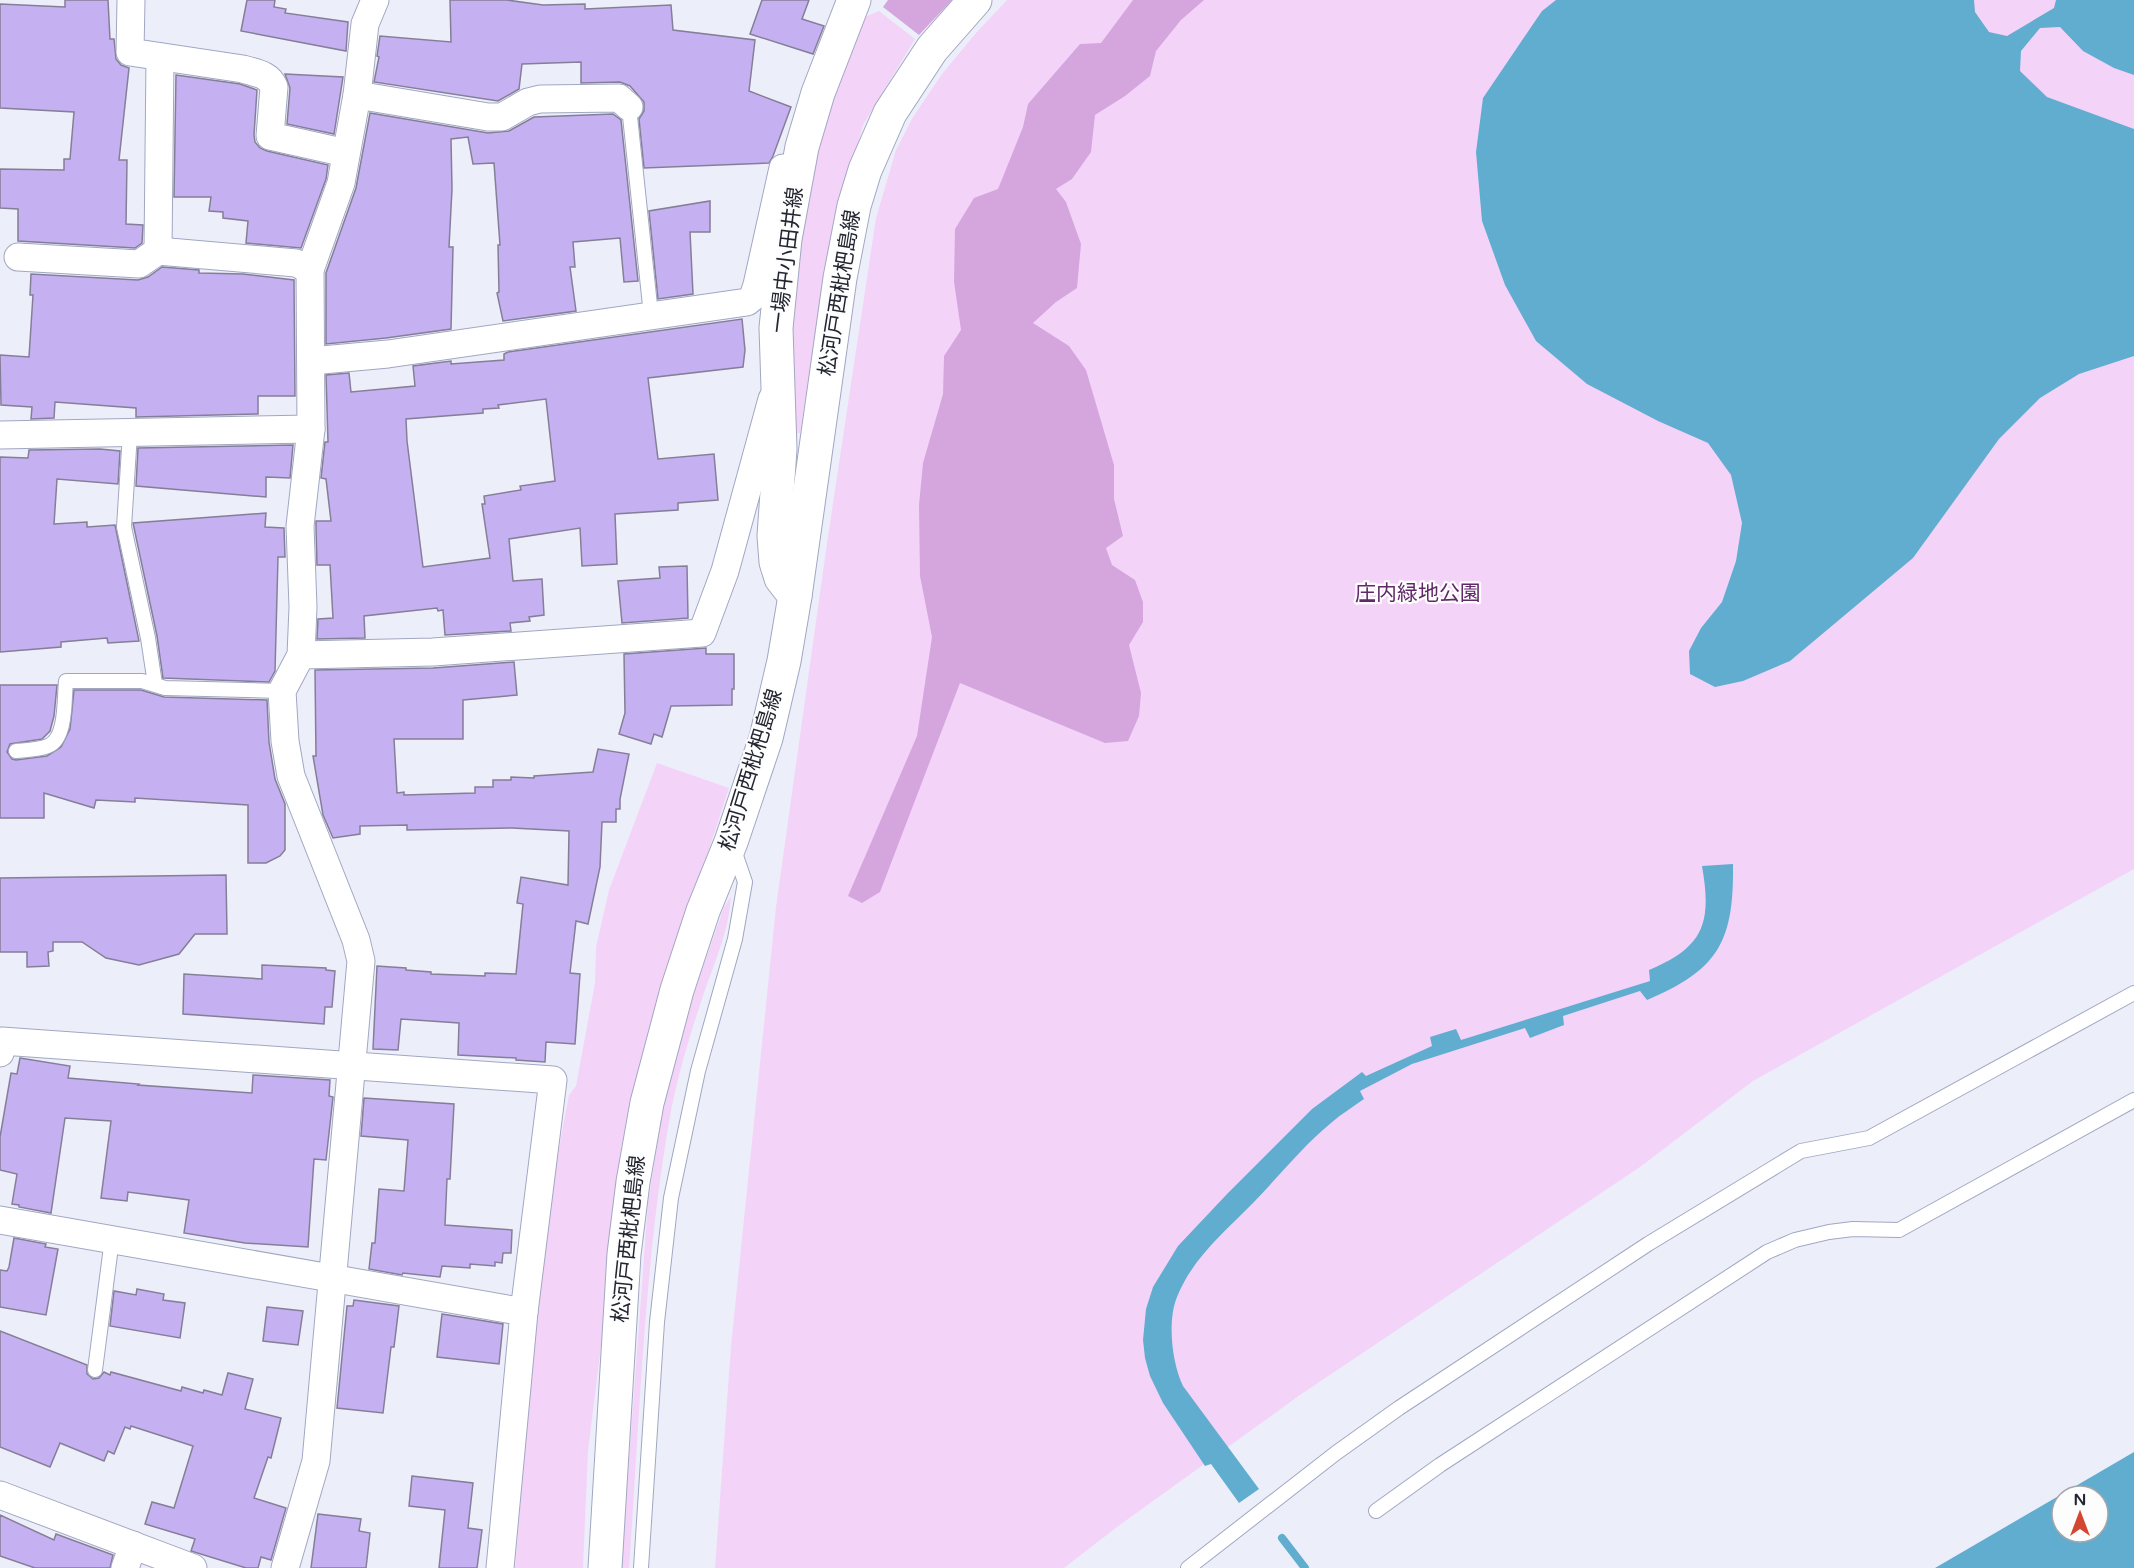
<svg xmlns="http://www.w3.org/2000/svg" width="2134" height="1568" font-family="'Varela Round','Noto Sans JP',sans-serif">
	<rect width="100%" height="100%" fill="#eceffa"/>
	<!-- green -->
	<g fill="#f4d3f9">
		<polygon points="1007,0 2134,0 2134,869 1753,1081 1640,1167 1300,1395 1117,1527 1064,1568 715,1568 731,1346 776,907 827,543 876,218 896,150 913,117 942,74 976,33"/>
		<polygon points="879,11 915,39 863,125 827,254 800,433 790,433 788,326 804,213 829,104 865,17"/>
		<path d="M657,763L729,788L648,1036L621,1148L612,1257L588,1451L583,1568H515C529,1410 538,1251 569,1095L576,1086L595,983L596,947L609,890Z"/>
		<path d="M731,897C729,930 715,961 704,993C691,1031 679,1071 671,1111C644,1261 640,1416 629,1568H621L648,1203L663,1107L686,1016L724,907Z"/>
	</g>
	<!-- forest -->
	<g fill="#d5a6dd">
		<polygon points="888,0 952,0 919,35 883,7"/>
		<polygon points="1133,0 1204,0 1181,20 1156,51 1150,76 1125,96 1095,115 1091,152 1072,179 1056,189 1066,202 1081,244 1077,288 1056,302 1033,323 1069,346 1086,370 1114,465 1114,499 1123,536 1106,548 1112,565 1135,580 1143,602 1143,622 1129,645 1141,693 1139,716 1128,741 1105,743 960,683 880,892 862,903 848,896 917,736 932,637 920,576 919,505 923,463 943,394 944,356 961,330 954,282 955,229 974,198 998,189 1023,127 1028,104 1080,44 1101,43"/>
	</g>
	<!-- water -->
	<g fill="#60adcf" fill-rule="evenodd">
		<polygon points="1556,0 1974,0 1975,12 1989,32 2007,36 2054,8 2056,0 2134,0 2134,75 2114,68 2083,51 2060,27 2040,28 2021,51 2020,71 2047,97 2134,129 2134,356 2079,374 2040,398 1999,439 1913,558 1790,661 1743,681 1715,687 1690,674 1689,651 1701,628 1722,602 1736,561 1742,523 1731,475 1708,443 1658,421 1587,384 1536,341 1505,285 1482,221 1476,152 1483,98 1542,11"/>
		<path d="M1733,864C1734,941 1719,970 1647,1000L1640,991L1563,1016L1564,1025L1530,1038L1525,1028L1412,1064L1360,1091L1364,1099C1353,1107 1341,1114 1331,1123C1303,1146 1279,1176 1254,1202C1225,1232 1193,1257 1177,1297C1167,1321 1172,1363 1183,1386L1259,1489L1239,1503L1211,1464L1205,1466L1163,1403L1150,1376L1145,1358L1143,1340L1146,1309L1153,1287L1178,1246L1228,1193L1312,1109L1362,1072L1366,1076L1432,1046L1430,1037L1456,1029L1461,1040L1650,981L1649,970C1704,947 1712,923 1702,866Z"/>
		<path d="M2134,1452V1568H1935ZM2062,1496H2098V1532H2062Z"/>
	</g>
	<g fill="none" stroke-linecap="round" stroke-linejoin="round">
		<!-- stream -->
		<polyline stroke="#60adcf" stroke-width="8" points="1282,1538 1305,1568"/>
	</g>
	<!-- building -->
	<g fill="#c5b1f1" stroke="#857e98" stroke-width="1.5" fill-rule="evenodd">
		<polygon points="65,0 108,0 110,39 114,39 116,59 121,65 129,68 119,160 127,160 126,224 143,225 142,243 135,248 18,241 18,209 0,208 0,169 64,170 64,159 70,159 74,112 0,108 0,4 65,7"/>
		<polygon points="247,0 275,0 274,7 286,9 285,13 348,22 346,51 241,31"/>
		<polygon points="450,0 507,0 543,5 585,4 585,9 671,5 673,30 755,40 749,91 791,107 773,156 769,163 644,168 639,119 644,111 644,102 630,86 620,82 581,83 581,62 522,64 519,89 498,101 374,82 379,57 377,56 380,36 451,42"/>
		<polygon points="762,0 809,0 802,19 824,26 813,54 750,34"/>
		<polygon points="285,74 343,77 334,134 287,124 290,88"/>
		<polygon points="176,75 240,84 257,90 254,135 255,142 260,148 267,151 328,165 326,179 301,248 246,243 248,221 223,218 223,212 209,211 211,197 174,197"/>
		<polygon points="370,113 488,133 509,131 534,117 613,114 621,120 638,281 624,282 620,238 573,242 575,267 570,267 576,311 503,321 497,293 499,292 498,245 500,245 494,163 473,164 468,137 451,139 452,189 449,247 453,247 451,329 386,338 326,344 326,273 356,188"/>
		<polygon points="710,201 710,232 690,232 693,294 658,299 649,211"/>
		<polygon points="162,267 199,270 199,273 243,274 294,280 295,396 258,396 258,414 136,417 136,408 55,402 54,418 31,419 32,407 1,405 0,355 29,357 33,295 30,295 31,274 138,280 148,277"/>
		<path d="M742,319L745,350L743,367L648,378L658,459L714,454L718,500L678,503V510L615,514L617,564L582,566L580,528L509,539L513,581L542,579L544,615L529,617L530,621L510,623L511,631L445,635L443,610L438,611L437,608L364,616L365,638L317,639L318,619L333,618L330,565H317L316,527V521H331L326,479L321,478L325,442H328L326,375L349,373L351,392L415,386L413,366L451,361V364L504,360V354L508,352ZM546,399L555,481L520,486L521,490L484,496L485,504H482L490,558L423,567L407,441L406,419L483,413V409L499,408L498,405Z"/>
		<polygon points="293,445 290,478 266,477 266,497 136,486 138,448"/>
		<polygon points="100,449 120,451 118,484 57,479 54,524 87,522 87,527 115,525 139,641 108,643 107,638 61,642 61,647 0,652 0,457 28,458 29,450"/>
		<polygon points="266,513 265,527 284,528 285,557 278,557 275,671 269,682 163,678 157,636 133,523"/>
		<polygon points="687,566 688,618 622,623 618,581 660,578 659,567"/>
		<polygon points="706,648 706,654 734,654 734,689 732,689 732,705 671,706 662,737 654,734 651,744 619,734 625,713 624,654"/>
		<polygon points="514,662 517,695 463,700 463,739 394,739 397,793 404,792 404,795 475,793 475,787 493,787 493,780 511,780 511,777 534,778 534,776 593,772 598,749 629,754 620,799 620,809 616,809 616,822 602,822 600,867 588,924 576,921 570,973 580,974 575,1044 546,1042 545,1062 516,1060 516,1058 458,1055 459,1023 401,1019 398,1050 373,1049 377,966 406,968 406,970 431,972 431,974 485,976 485,973 516,974 523,904 517,903 521,877 568,885 569,831 512,828 407,830 407,825 360,826 360,834 333,838 323,815 313,756 316,756 315,670 433,668"/>
		<polygon points="0,685 57,685 54,716 50,731 42,739 10,744 7,752 12,759 16,760 47,756 61,747 70,729 74,690 141,690 164,697 267,700 269,742 275,779 285,804 285,850 280,856 266,863 248,863 248,805 135,798 135,802 96,800 94,808 44,793 44,818 0,818"/>
		<polygon points="226,875 227,934 195,934 179,954 139,965 106,958 82,942 53,942 53,951 48,952 49,966 27,967 27,952 0,952 0,878"/>
		<polygon points="262,965 326,968 326,970 335,971 332,1007 325,1007 324,1024 183,1014 184,974 262,979"/>
		<polygon points="20,1058 70,1066 68,1078 139,1084 138,1085 252,1093 253,1075 330,1080 329,1096 333,1097 326,1160 314,1159 308,1247 245,1243 184,1233 189,1200 128,1192 127,1201 101,1198 111,1121 65,1118 51,1213 19,1207 19,1205 12,1204 17,1174 0,1170 0,1137 11,1073 17,1074"/>
		<polygon points="364,1098 454,1104 450,1179 447,1179 445,1225 512,1230 511,1253 503,1253 502,1263 495,1262 495,1266 470,1264 470,1268 442,1266 440,1277 403,1273 402,1275 369,1269 372,1243 375,1243 379,1189 404,1191 408,1140 361,1136"/>
		<polygon points="14,1238 46,1244 45,1247 58,1249 46,1315 0,1307 0,1270 7,1271 9,1267"/>
		<polygon points="137,1289 164,1294 163,1300 185,1303 180,1338 110,1326 114,1291 136,1295"/>
		<polygon points="354,1300 399,1306 394,1347 391,1347 383,1413 337,1408 347,1306 353,1306"/>
		<polygon points="267,1307 303,1311 298,1345 263,1341"/>
		<polygon points="442,1314 503,1324 499,1364 437,1357"/>
		<polygon points="0,1331 87,1365 87,1374 93,1379 99,1378 104,1372 110,1375 111,1372 181,1391 182,1387 203,1393 204,1390 222,1395 228,1373 253,1379 245,1409 281,1418 271,1458 268,1457 254,1498 286,1508 271,1560 261,1557 258,1568 246,1568 191,1551 195,1539 145,1524 152,1502 174,1508 193,1446 131,1426 130,1429 125,1427 114,1454 108,1451 104,1461 60,1443 50,1467 0,1447"/>
		<polygon points="412,1476 473,1483 468,1528 482,1530 477,1568 439,1568 445,1510 409,1506"/>
		<polygon points="318,1514 361,1519 359,1531 370,1533 366,1568 311,1568"/>
		<polygon points="0,1515 54,1540 56,1534 113,1555 110,1568 35,1568 0,1556"/>
	</g>
	<g fill="none" stroke-linecap="round" stroke-linejoin="round">
		<defs>
			<g id="lane">
				<polyline points="629,107 651,315"/>
				<polyline points="130,433 124,527 148,638 155,684"/>
				<path d="M16,751C26,750 38,750 48,746C67,739 64,698 66,681H142L165,688L282,691"/>
				<polyline points="95,1370 112,1239"/>
				<polyline points="1376,1511 1440,1465 1767,1252 1795,1240 1829,1232 1853,1229 1899,1230 2134,1100"/>
				<polyline points="641,1568 657,1322 671,1198 698,1071 735,939 745,882 734,850"/>
				<polyline points="1188,1568 1336,1453 1399,1408 1648,1244 1801,1151 1869,1138 2134,993"/>
			</g>
			<g id="street">
				<path d="M131,0L130,52L243,69C256,73 269,74 274,87L270,136L346,153"/>
				<polyline points="357,95 488,117 502,117 528,102 540,99 619,98 629,107"/>
				<polyline points="158,251 160,57"/>
				<polyline points="18,257 139,264 158,251 296,263 310,270"/>
				<polyline points="311,361 388,354 747,302 753,297 757,285 783,168"/>
				<polyline points="0,435 311,429"/>
				<polyline points="301,655 433,652 702,633 725,571 772,399"/>
				<polyline points="0,1053 2,1041 553,1080 524,1312 500,1568"/>
				<polyline points="0,1220 524,1312"/>
				<polyline points="0,1495 193,1568"/>
				<polyline points="125,1568 133,1545"/>
				<polyline points="285,1568 316,1461 361,961 356,940 291,776 285,741 282,691 301,655 303,607 300,526 311,429 310,270 341,183 357,95 365,24 375,0"/>
			</g>
			<g id="secondary">
				<polyline points="795,596 781,578 776,562 774,536 780,449 776,328 785,239 802,147 818,93 854,0"/>
				<polyline points="605,1568 624,1254 633,1182 647,1103 677,990 703,911 731,842 766,738 784,661 795,596 840,278 854,206 865,170 890,113 932,49 975,0"/>
			</g>
		</defs>
		<!-- lane casing -->
		<use href="#lane" stroke="#a1a7c2" stroke-width="16"/>
		<!-- street casing -->
		<use href="#street" stroke="#a1a7c2" stroke-width="29"/>
		<!-- secondary casing -->
		<use href="#secondary" stroke="#a1a7c2" stroke-width="35"/>
		<!-- lane -->
		<use href="#lane" stroke="#fff" stroke-width="14"/>
		<!-- street -->
		<use href="#street" stroke="#fff" stroke-width="27"/>
		<!-- secondary -->
		<use href="#secondary" stroke="#fff" stroke-width="33"/>
	</g>
	<g text-anchor="middle" dominant-baseline="central" stroke-width="4.5" stroke-linejoin="round" paint-order="stroke">
		<!-- street labels -->
		<g font-size="21" fill="#232530" stroke="#fdfdfd">
			<text transform="translate(787 260) rotate(-83)">一場中小田井線</text>
			<text transform="translate(840 293) rotate(-81)">松河戸西枇杷島線</text>
			<text transform="translate(751 770) rotate(-73)">松河戸西枇杷島線</text>
			<text transform="translate(629 1239) rotate(-84)">松河戸西枇杷島線</text>
		</g>
		<!-- park labels -->
		<g font-size="21" fill="#61296a" stroke="#fdfdfd">
			<text x="1418" y="593">庄内緑地公園</text>
		</g>
	</g>
	<!-- north arrow -->
	<g transform="translate(2080 1514)"><circle r="28" fill="#fdfdfd" stroke="#a6a7ab" stroke-width="1.5"/>
	<path d="M0-4.5L10 22L0 15L-10 22Z" fill="#d34731"/>
	<text y="-9" font-size="16" font-weight="bold" text-anchor="middle" fill="#232530">N</text>
	</g>
</svg>
